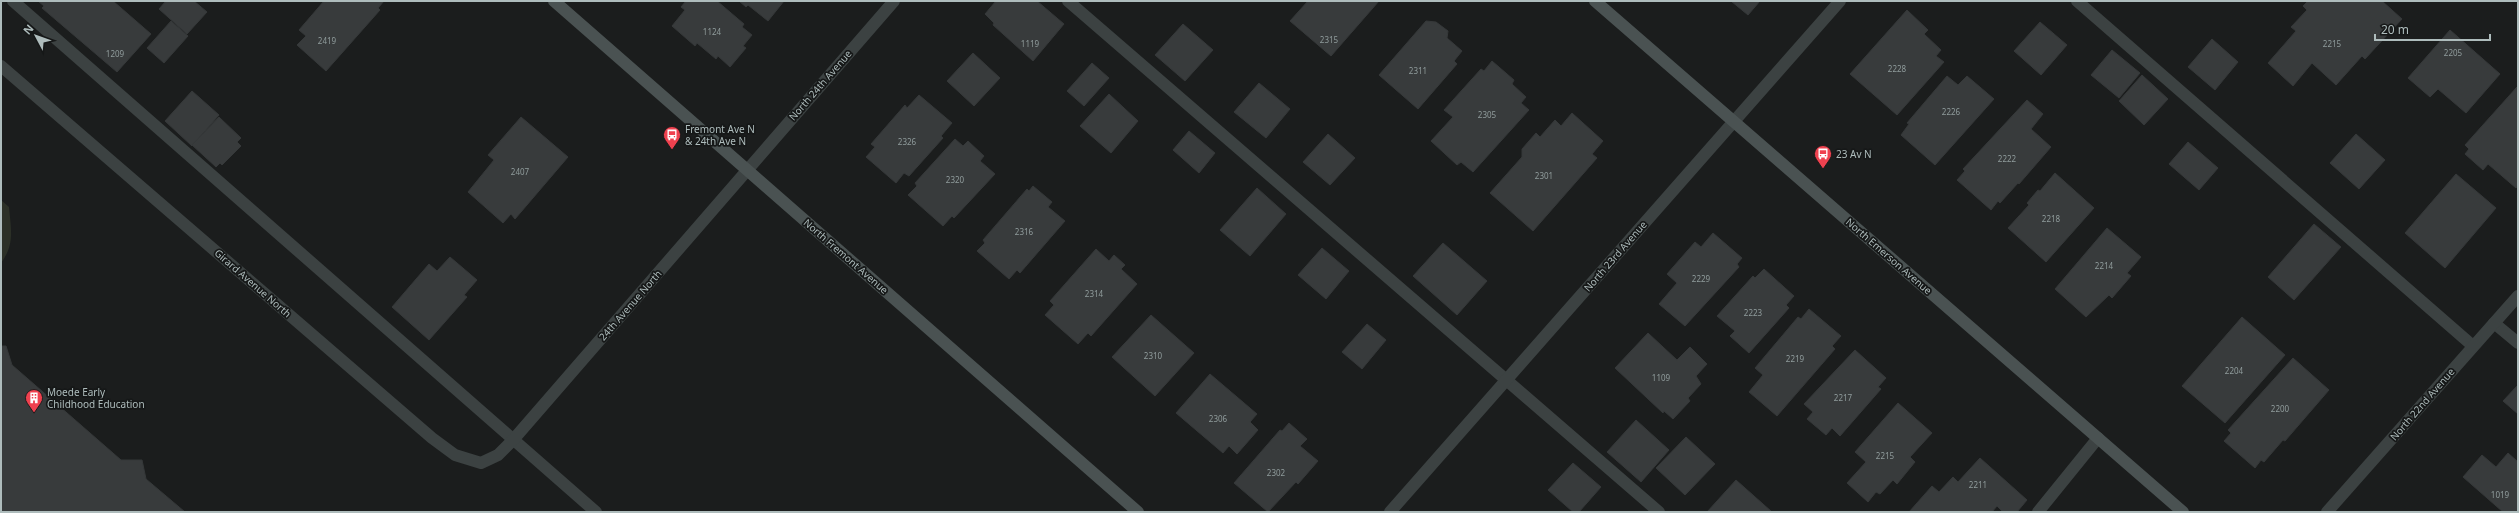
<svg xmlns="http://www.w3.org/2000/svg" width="2519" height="513" font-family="'Noto Sans',sans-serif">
	<rect width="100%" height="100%" fill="#1b1d1d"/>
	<!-- green -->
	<path fill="#2c3027" d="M1,200L9,207C11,230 15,244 1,263Z"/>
	<!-- building -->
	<g fill="#383b3c" stroke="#353839">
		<polygon points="38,1 113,1 151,34 117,72 42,8 44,6"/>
		<polygon points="166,1 194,1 207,12 187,34 159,9"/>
		<polygon points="324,1 384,1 378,8 380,10 326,71 297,45 306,36 299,30"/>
		<polygon points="686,1 717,1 744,24 742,27 752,35 743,46 746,48 730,67 718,56 716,59 697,43 695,46 672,26 685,10 681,7"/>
		<polygon points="739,1 784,1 768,21 748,5 746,7"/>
		<polygon points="996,1 1037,1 1064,24 1033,61 993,25 994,23 985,14"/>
		<polygon points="1308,1 1379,1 1331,56 1290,21"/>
		<polygon points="1731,1 1760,1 1748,15"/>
		<polygon points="2308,1 2382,1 2402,19 2365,59 2362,56 2336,85 2312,63 2293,86 2268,63 2296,31 2291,27 2307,10 2303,6"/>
		<polygon points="1907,10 1928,30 1924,34 1941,50 1936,56 1944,62 1897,115 1850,74"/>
		<polygon points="171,21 188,36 164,63 147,48"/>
		<polygon points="1426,21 1436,22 1448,31 1447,38 1462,51 1454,61 1457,64 1418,109 1379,75"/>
		<polygon points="2040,22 2067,45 2041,75 2014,51"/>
		<polygon points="1183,24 1213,50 1185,81 1155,55"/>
		<polygon points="2450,30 2500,74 2466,113 2438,89 2430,97 2408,78"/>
		<polygon points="2212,39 2238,62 2215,90 2188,67"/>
		<polygon points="2112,50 2140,73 2119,98 2091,75"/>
		<polygon points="973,53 1000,78 974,106 947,81"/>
		<polygon points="1492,61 1514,80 1512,84 1526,97 1521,103 1529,110 1473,172 1461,162 1457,165 1431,141 1453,117 1444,110 1481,69 1484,71"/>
		<polygon points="1092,63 1109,78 1084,106 1067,91"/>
		<polygon points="2142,75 2168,99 2144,125 2119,101"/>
		<polygon points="1947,76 1958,85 1967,76 1994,99 1935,165 1901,135 1909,124 1907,123"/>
		<polygon points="1259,83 1290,109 1266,138 1234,112"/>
		<polygon points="2517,87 2518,185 2516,188 2488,164 2483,170 2465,154 2469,149 2465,145"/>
		<polygon points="192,91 219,115 192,146 165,121"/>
		<polygon points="1109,94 1138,121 1111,153 1080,126"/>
		<polygon points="919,95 952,123 941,136 943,138 909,176 904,173 896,183 866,157 875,147 871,144 905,105 907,108"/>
		<polygon points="2027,100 2043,114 2031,129 2051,147 2019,184 2018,183 2000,203 1998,201 1991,210 1957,180 1965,171 1963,169"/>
		<polygon points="1572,113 1603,141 1592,154 1597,158 1533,231 1490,193 1522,157 1522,149 1536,133 1540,137 1555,120 1561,126"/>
		<polygon points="219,117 241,138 237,142 241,146 222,165 220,163 216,167 192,145"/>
		<polygon points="521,117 568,157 515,219 511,214 503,223 468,192 494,160 488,155"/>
		<polygon points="1189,131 1215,153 1199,173 1173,150"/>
		<polygon points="1328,134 1355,158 1330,185 1303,162"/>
		<polygon points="2356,134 2385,160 2359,189 2330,163"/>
		<polygon points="955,139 963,146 968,141 984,156 980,161 995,174 954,218 952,216 943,226 908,195 917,186 915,183"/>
		<polygon points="2188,142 2218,168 2199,190 2169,164"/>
		<polygon points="2055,173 2094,208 2046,262 2008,228 2029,205 2027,203 2038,190 2040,191"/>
		<polygon points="2456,174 2496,208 2445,268 2405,233"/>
		<polygon points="1033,186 1052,202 1048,207 1065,221 1020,273 1017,270 1009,279 977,251 985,243 983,240 1027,189 1029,191"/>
		<polygon points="1257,188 1286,214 1250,256 1220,230"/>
		<polygon points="2314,224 2341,247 2294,300 2268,277"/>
		<polygon points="2107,228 2141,257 2127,273 2131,276 2112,298 2109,295 2086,317 2055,289"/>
		<polygon points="1713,233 1742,258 1737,264 1739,267 1685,326 1659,304 1677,283 1667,274 1695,242 1701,247"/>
		<polygon points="1443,243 1487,281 1457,315 1413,276"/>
		<polygon points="1322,248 1349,271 1326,299 1298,275"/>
		<polygon points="1096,249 1109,261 1114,255 1125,265 1121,269 1137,284 1091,336 1088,333 1078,344 1045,315 1054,305 1050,301"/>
		<polygon points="450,257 477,280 464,295 467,297 429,340 392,307 429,264 437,271"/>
		<polygon points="1764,269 1794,296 1786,305 1789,308 1749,353 1730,336 1735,331 1717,316 1753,276 1755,278"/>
		<polygon points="1809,309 1841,336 1832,346 1835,349 1777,416 1749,392 1763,375 1755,368 1798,317 1801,319"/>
		<polygon points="1151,315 1194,353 1155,396 1112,357"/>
		<polygon points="2242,317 2285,355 2225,423 2182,386"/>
		<polygon points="1367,324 1386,340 1362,369 1342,352"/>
		<polygon points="1648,333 1677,360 1690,347 1707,364 1696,376 1701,384 1688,398 1690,401 1673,419 1664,411 1663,413 1615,368"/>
		<polygon points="1,346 6,346 12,365 121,460 142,460 146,479 185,512 1,512"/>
		<polygon points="1855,350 1886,378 1878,387 1881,389 1840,436 1832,428 1826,435 1807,419 1813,412 1804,404"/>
		<polygon points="2293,358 2329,390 2285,441 2283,440 2264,462 2261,460 2255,468 2224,441 2231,433 2228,430"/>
		<polygon points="1210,374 1257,414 1250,422 1258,430 1237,454 1229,446 1223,453 1176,413"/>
		<polygon points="2518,385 2518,414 2503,401"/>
		<polygon points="1898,403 1932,433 1910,457 1915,462 1897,484 1893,480 1880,494 1876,492 1868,502 1847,483 1866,462 1855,452"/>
		<polygon points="1636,420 1669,450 1641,482 1607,452"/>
		<polygon points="1289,423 1307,439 1300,446 1318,461 1298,484 1296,482 1268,512 1234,483 1280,430 1282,431"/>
		<polygon points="1686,437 1715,464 1685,495 1656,468"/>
		<polygon points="2508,453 2518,462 2518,512 2503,512 2463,477 2482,455 2496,467"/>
		<polygon points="1980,458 2027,500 2017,512 2003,512 1997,506 1992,512 1909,512 1932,486 1939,492 1953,477 1958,482"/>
		<polygon points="1573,463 1601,487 1579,512 1573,512 1548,490"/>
		<polygon points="1736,480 1772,512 1707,512"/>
	</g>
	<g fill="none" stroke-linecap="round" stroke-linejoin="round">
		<!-- lane -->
		<g stroke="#3c4242" stroke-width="12">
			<polyline points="13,1 596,512"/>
			<polyline points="1068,1 1659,512"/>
			<polyline points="2077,1 2473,346"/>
			<polyline points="2494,323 2518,343"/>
			<polyline points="2038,512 2098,438"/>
		</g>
		<!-- street -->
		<g stroke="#3c4242" stroke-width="12">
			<polyline points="1,66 432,438 455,455 481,463 498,455 513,440 894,1"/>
			<polyline points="1390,512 1840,1"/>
			<polyline points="2327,512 2518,296"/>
		</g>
		<!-- secondary -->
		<g stroke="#4a5252" stroke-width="12">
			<polyline points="554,1 1138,512"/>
			<polyline points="1595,1 2183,512"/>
		</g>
	</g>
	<!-- icons -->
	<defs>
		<symbol id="bus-pin" viewBox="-11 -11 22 30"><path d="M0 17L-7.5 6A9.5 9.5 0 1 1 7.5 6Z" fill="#ef414f" stroke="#161818"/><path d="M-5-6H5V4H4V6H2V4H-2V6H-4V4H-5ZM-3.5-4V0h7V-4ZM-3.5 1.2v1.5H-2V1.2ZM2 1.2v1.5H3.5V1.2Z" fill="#fff"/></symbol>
		<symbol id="building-pin" viewBox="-11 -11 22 30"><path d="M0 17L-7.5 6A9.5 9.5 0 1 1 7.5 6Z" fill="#ef414f" stroke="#161818"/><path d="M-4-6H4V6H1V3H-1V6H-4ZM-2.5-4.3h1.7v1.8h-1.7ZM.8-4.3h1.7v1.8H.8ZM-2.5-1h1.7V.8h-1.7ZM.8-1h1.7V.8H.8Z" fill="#fff"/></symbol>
	</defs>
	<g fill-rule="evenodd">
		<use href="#bus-pin" x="662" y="125" width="20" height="27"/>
		<use href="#bus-pin" x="1813" y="144" width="20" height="27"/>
		<use href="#building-pin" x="24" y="388" width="20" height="27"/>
	</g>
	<g text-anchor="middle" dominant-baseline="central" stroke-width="3.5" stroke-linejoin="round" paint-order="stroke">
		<!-- number labels -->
		<g font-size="8" fill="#909c9c">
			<text x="712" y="31">1124</text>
			<text x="1329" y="39">2315</text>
			<text x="327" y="40">2419</text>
			<text x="1030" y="43">1119</text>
			<text x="2332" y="43">2215</text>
			<text x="2453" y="52">2205</text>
			<text x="115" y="53">1209</text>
			<text x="1897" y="68">2228</text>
			<text x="1418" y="70">2311</text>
			<text x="1951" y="111">2226</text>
			<text x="1487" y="114">2305</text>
			<text x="907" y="141">2326</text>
			<text x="2007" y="158">2222</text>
			<text x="520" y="171">2407</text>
			<text x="1544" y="175">2301</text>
			<text x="955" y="179">2320</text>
			<text x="2051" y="218">2218</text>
			<text x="1024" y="231">2316</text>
			<text x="2104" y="265">2214</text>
			<text x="1701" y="278">2229</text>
			<text x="1094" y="293">2314</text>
			<text x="1753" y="312">2223</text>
			<text x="1153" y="355">2310</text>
			<text x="1795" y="358">2219</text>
			<text x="2234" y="370">2204</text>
			<text x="1661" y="377">1109</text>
			<text x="1843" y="397">2217</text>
			<text x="2280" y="408">2200</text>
			<text x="1218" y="418">2306</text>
			<text x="1885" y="455">2215</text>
			<text x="1276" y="472">2302</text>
			<text x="1978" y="484">2211</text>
			<text x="2500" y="494">1019</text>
		</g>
		<!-- street labels -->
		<g font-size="10" fill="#aebcbc" stroke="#161818">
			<text transform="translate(820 85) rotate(-49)">North 24th Avenue</text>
			<text transform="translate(846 256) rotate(41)">North Fremont Avenue</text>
			<text transform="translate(1615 256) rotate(-49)">North 23rd Avenue</text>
			<text transform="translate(1889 256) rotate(41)">North Emerson Avenue</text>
			<text transform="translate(253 283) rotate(41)">Girard Avenue North</text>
			<text transform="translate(630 305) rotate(-49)">24th Avenue North</text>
			<text transform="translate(2422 404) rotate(-49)">North 22nd Avenue</text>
		</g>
		<!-- poi labels -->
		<g font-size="10" fill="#aebcbc" stroke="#161818" text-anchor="start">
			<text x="685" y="129">Fremont Ave N<tspan x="685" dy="12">&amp; 24th Ave N</tspan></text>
			<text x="1836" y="154">23 Av N</text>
			<text x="47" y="392">Moede Early<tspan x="47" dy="12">Childhood Education</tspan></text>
		</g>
	</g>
	<!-- border -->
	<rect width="2519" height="513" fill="none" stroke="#aebcbc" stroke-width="4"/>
	<!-- north arrow -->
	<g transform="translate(36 36) rotate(311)" stroke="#161818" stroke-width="3" paint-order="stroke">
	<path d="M0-3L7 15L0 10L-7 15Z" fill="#aebcbc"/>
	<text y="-6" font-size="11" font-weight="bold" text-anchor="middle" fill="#aebcbc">N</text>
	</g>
	<!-- scale -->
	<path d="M2375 34v6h115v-6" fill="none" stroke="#aebcbc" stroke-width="2"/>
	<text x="2381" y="34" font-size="12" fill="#aebcbc" stroke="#161818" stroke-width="3" paint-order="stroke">20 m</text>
</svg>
